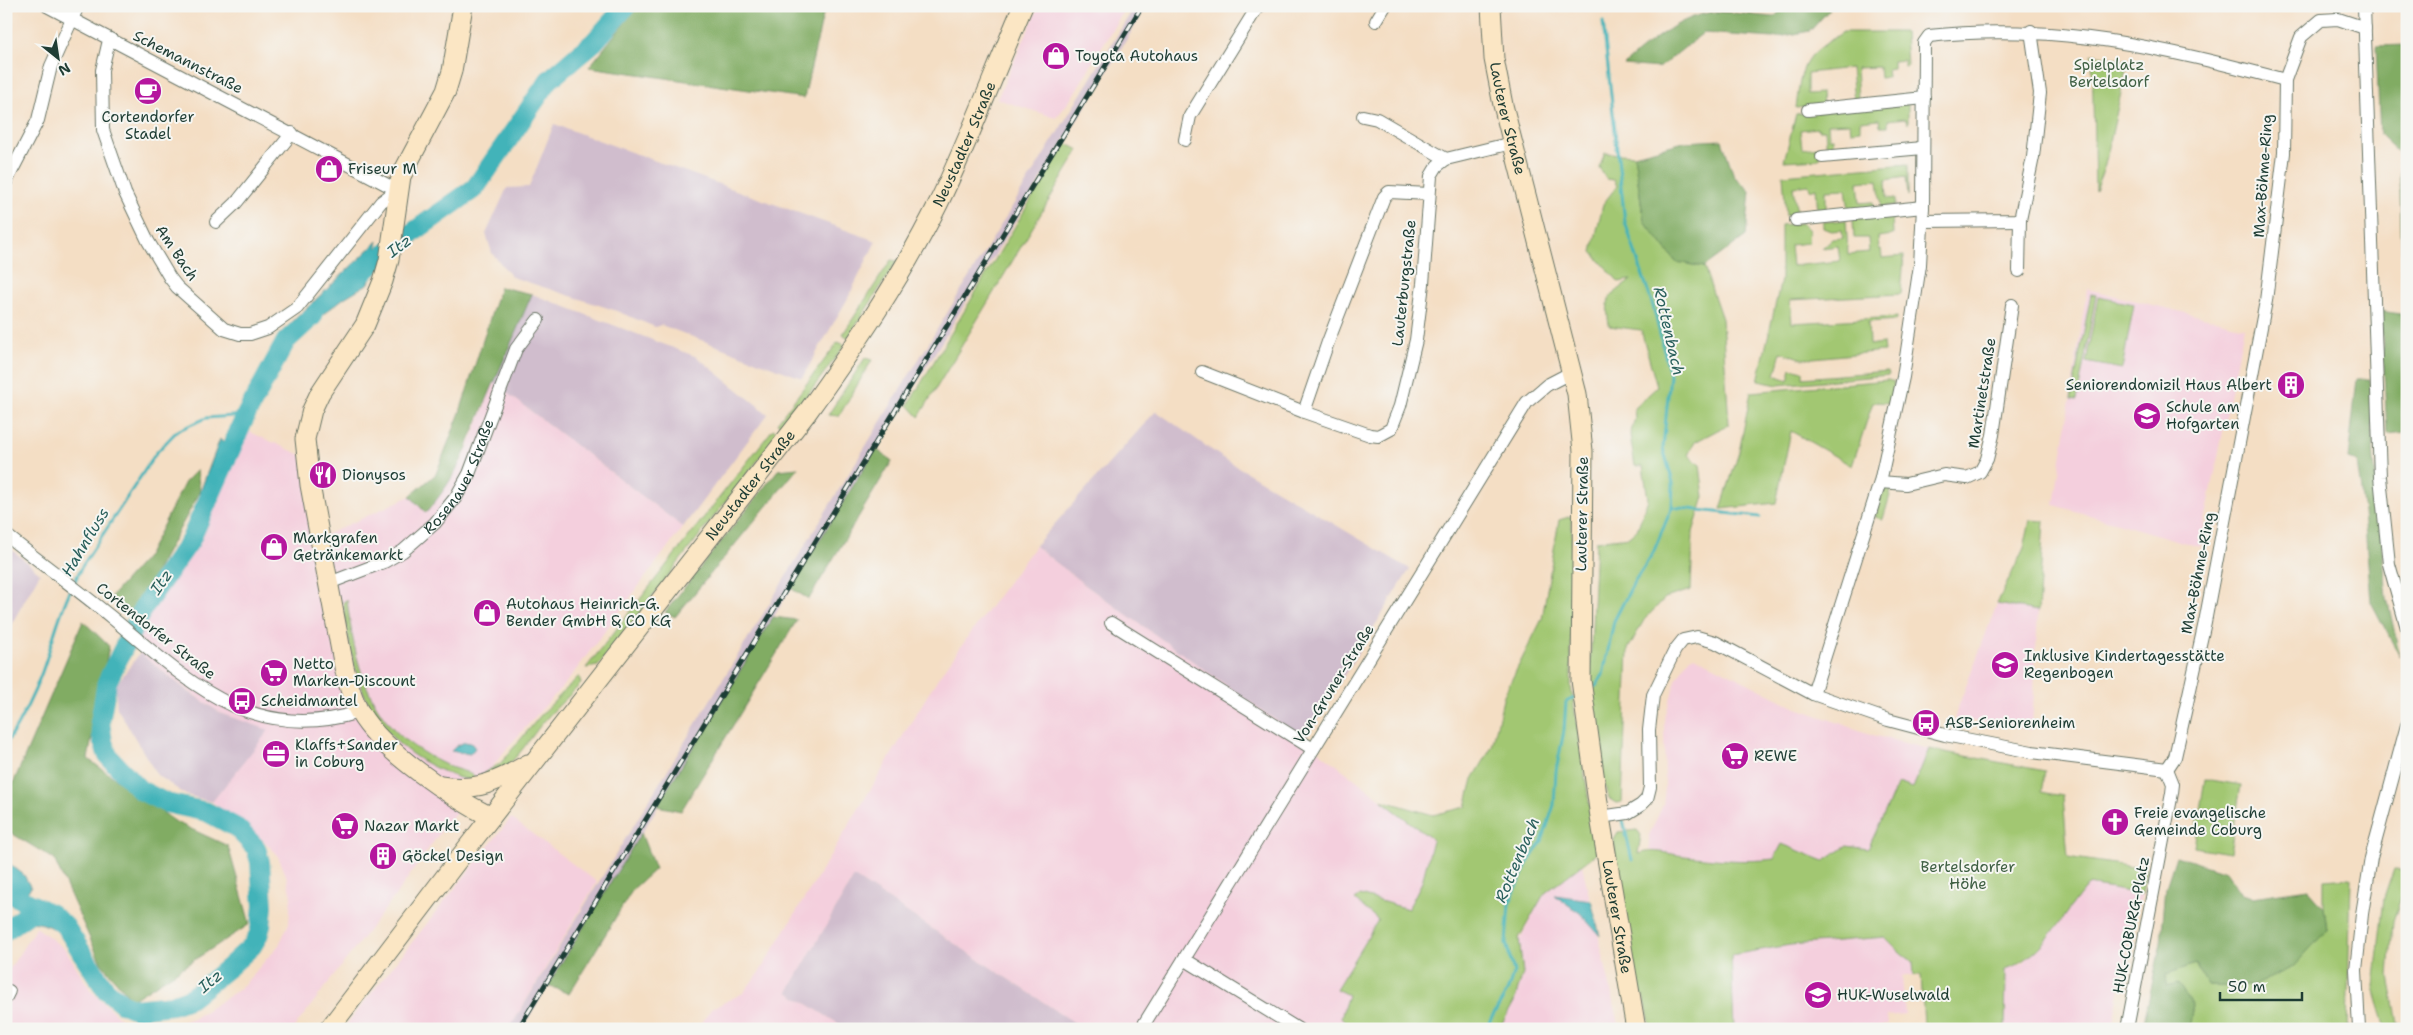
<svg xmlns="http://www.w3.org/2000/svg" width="2413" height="1035" font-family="'Shantell Sans',sans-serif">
	<rect width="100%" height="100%" fill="#f6f6f2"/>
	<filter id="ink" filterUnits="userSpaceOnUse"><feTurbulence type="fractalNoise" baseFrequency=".02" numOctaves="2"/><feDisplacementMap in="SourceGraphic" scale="10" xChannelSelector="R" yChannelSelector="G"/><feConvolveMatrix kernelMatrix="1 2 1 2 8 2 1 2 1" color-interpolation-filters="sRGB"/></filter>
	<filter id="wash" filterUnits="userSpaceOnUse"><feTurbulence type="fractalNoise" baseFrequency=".0096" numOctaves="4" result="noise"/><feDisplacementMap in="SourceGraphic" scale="20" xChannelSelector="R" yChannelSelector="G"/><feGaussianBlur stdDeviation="1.12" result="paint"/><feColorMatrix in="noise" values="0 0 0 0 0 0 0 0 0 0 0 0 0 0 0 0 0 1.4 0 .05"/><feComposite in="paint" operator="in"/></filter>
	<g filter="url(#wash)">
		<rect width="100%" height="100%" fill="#f4dec4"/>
		<!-- built -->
		<g fill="#f4cfdd">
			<polygon points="1039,6 1126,6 1071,99 1056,118 997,99"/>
			<polygon points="2087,289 2244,327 2200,547 2054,505"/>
			<polygon points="494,383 683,527 570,678 509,746 444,827 398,892 293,1029 161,1029 196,1017 240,989 279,945 289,923 291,896 286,875 277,854 263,840 212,802 268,730 222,714 190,692 140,653 139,619 241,428 301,455 326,535 410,496 426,512 463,460"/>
			<polygon points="1035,546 1085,585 1304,740 1433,839 1422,882 1408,909 1355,900 1378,920 1336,989 1348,995 1341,1017 1352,1029 1084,1029 854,877 788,992 847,1029 698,1029 711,1009 743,993 761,970 938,678"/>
			<polygon points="1997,604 2038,611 2032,730 1954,718"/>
			<polygon points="1694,656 1797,708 1873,735 1929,749 1913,788 1898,784 1868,849 1847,847 1824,861 1782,844 1774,859 1752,862 1681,855 1649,850 1649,835 1663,805 1665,789 1664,720 1676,680 1686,662"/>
			<polygon points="511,818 597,882 509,1029 343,1029"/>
			<polygon points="1582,865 1620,1029 1499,1029 1514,1002 1523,973 1519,941 1544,894"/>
			<polygon points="2088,885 2142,894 2132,922 2112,1029 2005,1029 2006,969 2023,963 2058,926 2072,901"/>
			<polygon points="36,927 66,950 91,991 121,1019 151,1029 6,1029 6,975"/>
			<polygon points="1885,937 1900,952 1913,962 1914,975 1902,976 1905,1014 1887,1016 1888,1025 1858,1029 1734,1029 1730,955 1790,945"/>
		</g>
		<!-- industrial -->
		<g fill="#d0bdcd">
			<polygon points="1135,6 1147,6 522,1029 509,1029"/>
			<polygon points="554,124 876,241 848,298 802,378 661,325 655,327 614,310 512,277 492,253 486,234 507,188 529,187"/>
			<polygon points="532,294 697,357 768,414 683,527 494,383"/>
			<polygon points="1156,411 1223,458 1410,569 1304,740 1085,585 1035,546"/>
			<polygon points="6,545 40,573 6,634"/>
			<polygon points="140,653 189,692 222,714 269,730 212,802 186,795 157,775 117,708 115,686"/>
			<polygon points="854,877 1084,1029 847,1029 788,992"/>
		</g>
		<!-- green -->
		<g fill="#a2c772" stroke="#608253">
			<path d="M1843,32H1905L1907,66H1904V60L1893,61V68L1887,69L1888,77L1880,78L1879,67L1856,68L1858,99L1854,100L1851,68L1807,73V94L1822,93L1823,105L1796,108C1802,61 1803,58 1843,32Z"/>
			<polygon points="2092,54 2128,61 2105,165 2095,190"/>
			<polygon points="1908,104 1908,124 1905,118 1888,120 1888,126 1880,126 1879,119 1860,121 1860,130 1851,131 1850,123 1828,124 1829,138 1833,138 1833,145 1847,144 1847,151 1827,152 1825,130 1819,130 1818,128 1800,130 1802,149 1820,147 1819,159 1784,161 1796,114"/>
			<polygon points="1065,143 1079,150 919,417 908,405"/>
			<path d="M1605,153L1634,155L1644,221L1676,262L1704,267L1722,319L1729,424L1695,442L1688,455L1700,465L1704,497L1693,532L1691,590L1665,598L1644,620L1628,649L1622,802L1616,803L1608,798L1601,769L1590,671L1596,541L1629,537L1637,530L1648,499L1643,466H1635L1630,435L1635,418L1634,408L1657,387L1641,330L1609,326C1605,294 1608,299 1631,280L1619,282L1592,252L1603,204L1617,186L1614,180L1606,179L1599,167Z"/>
			<polygon points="1908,164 1908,196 1906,177 1886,180 1887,198 1895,199 1895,205 1881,207 1878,180 1858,182 1860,203 1873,202 1874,208 1849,210 1846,189 1826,190 1826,211 1818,212 1816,188 1810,190 1809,185 1793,187 1797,214 1786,216 1783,175"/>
			<polygon points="1892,215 1893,235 1878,237 1879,249 1881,249 1882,258 1904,256 1901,294 1790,300 1792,323 1897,317 1897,320 1868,322 1869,345 1883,343 1884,351 1803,359 1781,352 1775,375 1788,380 1791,368 1803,371 1803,378 1888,371 1889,375 1778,385 1758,381 1781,280 1781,225 1802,223 1809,230 1808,243 1790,245 1792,266 1840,261 1838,246 1822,248 1832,239 1843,238 1842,230 1831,231 1823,228 1823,222 1846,220 1848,254 1869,252 1868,238 1854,238 1853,219"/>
			<polygon points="891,260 897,261 848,338 843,334"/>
			<polygon points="2091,294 2096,295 2077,400 2071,399"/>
			<polygon points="2098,297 2134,304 2122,369 2086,362"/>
			<polygon points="838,342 845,345 784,427 777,423"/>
			<polygon points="865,358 872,360 839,416 828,415"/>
			<polygon points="1888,380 1894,382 1891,403 1873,402 1852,466 1791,431 1776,503 1721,509 1739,452 1751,392"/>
			<polygon points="773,429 779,433 598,666 586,668"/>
			<polygon points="1887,488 1892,488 1883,519 1875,517 1881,493"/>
			<polygon points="1572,516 1571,687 1597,853 1544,894 1519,938 1523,973 1514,1002 1499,1029 1352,1029 1341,1017 1348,995 1336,989 1378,920 1355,900 1360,895 1408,909 1422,882 1433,840 1381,800 1433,815 1466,807 1473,779 1492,747 1504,695 1542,619 1559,520"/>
			<polygon points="2030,520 2044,521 2038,611 1997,604 2024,548"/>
			<path d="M347,600C354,660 367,720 424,753C432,758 440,762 448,766C459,771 469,770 477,780C462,781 448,774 434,767C365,733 352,672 343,602Z"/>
			<path d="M579,676L581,684C567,698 552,711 540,726C524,747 511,768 486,781L485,772L500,764L541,715Z"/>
			<path d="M1929,749L2045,771L2041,792L2063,796L2068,857L2146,869L2142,894L2088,885C2060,915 2048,954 2006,969L2005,1029H1931V1024L1924,1025L1921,975H1914L1913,962L1900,952L1885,937L1790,945L1731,955L1734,1029H1651L1646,1004L1636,980L1618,881L1614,840L1618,832L1637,830L1641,835L1638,854C1654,848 1668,854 1684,856C1714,859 1744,863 1774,859L1782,844L1824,861L1847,846L1868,849L1898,783L1913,788Z"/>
			<polygon points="2205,779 2241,785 2230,853 2194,847"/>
			<polygon points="2394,869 2407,870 2407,879 2393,922 2389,976 2399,1029 2386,1029 2374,987 2384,898"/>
			<polygon points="2351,878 2347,1029 2189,1029 2193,1005 2164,987 2166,974 2196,964 2208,985 2253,986 2327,930 2324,907 2324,880"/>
		</g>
		<!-- forest -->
		<g fill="#81ac64" stroke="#50744c">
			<polygon points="638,6 825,6 804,98 589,67"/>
			<path d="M1786,6H1819L1830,9L1810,31L1773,38L1703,33L1659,68L1624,65C1648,43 1682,14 1716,12C1735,12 1755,16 1774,17Z"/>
			<polygon points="2407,45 2407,296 2403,298 2399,153 2380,135 2376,46"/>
			<polygon points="1722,140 1734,176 1750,191 1746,236 1704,267 1676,262 1644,221 1634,155 1684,142"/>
			<path d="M500,287L532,294L471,436C461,466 446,489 426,513L410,496L436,474L459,415Z"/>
			<polygon points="2381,311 2407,315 2407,432 2387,434"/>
			<polygon points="2357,379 2370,379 2374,460 2387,598 2400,657 2371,602 2364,513 2357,462 2348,459"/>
			<polygon points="876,449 892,461 809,599 790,588"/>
			<polygon points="798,468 675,617 665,612 778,470"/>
			<polygon points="197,470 200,492 133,613 110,598 148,555 185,482"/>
			<polygon points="773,617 797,620 681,811 657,806"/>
			<polygon points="83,621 109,646 88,759 176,822 228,846 250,924 132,1000 101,963 54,859 6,830 6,800"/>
			<polygon points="641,833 655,869 633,889 569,994 548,985"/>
			<polygon points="2176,856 2226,872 2241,894 2252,897 2308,889 2324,907 2327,930 2293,967 2253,986 2207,985 2196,964 2166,974 2165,987 2178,984 2193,1005 2189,1029 2162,1029 2158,1023 2144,1022 2161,943 2166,887"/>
		</g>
		<!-- water -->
		<g fill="#42b3b9" stroke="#307876">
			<polygon points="378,241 369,283 344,298 299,333 295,340 292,322"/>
			<polygon points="220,439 232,454 212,505 200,492"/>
			<polygon points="465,742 471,743 475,748 470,754 451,751 456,746"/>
			<polygon points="6,861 24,875 31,888 16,903 6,898"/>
			<polygon points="1554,895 1591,900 1600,936 1580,913"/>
			<path d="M39,901C56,904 63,910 70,925L52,928L43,924L32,922L27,907Z"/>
		</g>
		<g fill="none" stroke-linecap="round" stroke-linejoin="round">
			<!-- stream -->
			<g stroke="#42b3b9" stroke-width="3">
				<polyline points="1672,507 1760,517"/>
				<polyline points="74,583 81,568 156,453 177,431 206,418 246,415"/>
				<polyline points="1592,688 1596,686 1603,675 1614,621 1634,582 1653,553 1672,507 1673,483 1663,448 1670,375 1653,306 1625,222 1603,22"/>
				<path d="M6,744C20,722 33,697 42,672C52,644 58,616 71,589"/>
				<polyline points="1623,820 1632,860"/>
				<polyline points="1485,1029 1507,992 1514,972 1506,943 1509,904 1527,864 1542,841 1554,805 1556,771 1564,731 1566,702 1574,698"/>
			</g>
			<!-- river -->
			<g stroke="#42b3b9" stroke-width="20">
				<polyline points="351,282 405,238 475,188 549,80 594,42 626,6"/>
				<polyline points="6,892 51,914 65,926 105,989 123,1004 135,1009 172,1005 191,998 229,967 252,946 258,936 261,926 263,906 260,862 256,848 237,828 207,812 166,803 140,790 108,756 103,742 100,722 107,682 143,608 190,541 246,415 286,341 313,316"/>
				<polyline points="6,930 37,908"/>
			</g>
		</g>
	</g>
	<g filter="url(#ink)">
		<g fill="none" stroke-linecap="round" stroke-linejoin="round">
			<defs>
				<g id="street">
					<polyline points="47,6 397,190 381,202 297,308 268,328 250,334 240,334 224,329 177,287 170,278 148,241 125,193 103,130 102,70 109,40"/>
					<polyline points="2364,6 2380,477 2389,564 2407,628"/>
					<polyline points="1376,21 1385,6"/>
					<polyline points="1808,110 1924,98"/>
					<polyline points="1363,116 1377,119 1446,159 1512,143"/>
					<polyline points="1185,140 1190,116 1258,6"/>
					<polyline points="1822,157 1923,148"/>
					<polyline points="6,182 38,120 51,66 78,6"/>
					<polyline points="1796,220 1923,207"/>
					<polyline points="1923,221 2020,220 2033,157 2040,93 2031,31"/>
					<polyline points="216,222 236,203 292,133"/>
					<polyline points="2019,271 2020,220"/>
					<polyline points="1202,372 1304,412 1370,435 1378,436 1391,429 1400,406 1416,340 1423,284 1431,176 1437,166 1446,159"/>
					<polyline points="1304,412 1328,342 1384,197 1389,192 1429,194"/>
					<polyline points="1880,482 1906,484 1944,475 1967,478 1980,472 1987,459 1993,435 2012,305"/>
					<path d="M6,535C41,563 77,589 111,617C188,681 251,745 359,712"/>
					<path id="s1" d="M329,583L384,562L403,551L435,523L456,497L469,474L516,349L538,320"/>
					<polyline points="1111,623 1313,749"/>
					<path d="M1813,694L1880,482L1903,377L1920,265L1923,207L1924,43L1929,36C2055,22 2164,48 2285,80"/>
					<polyline points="2167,769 2175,757 2205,622 2266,301 2284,153 2285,80 2301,37 2321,20 2338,19 2365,28"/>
					<polyline points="1600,817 1628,813 1641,805 1647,799 1650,787 1649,730 1653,695 1675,650 1683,640 1697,637 1715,642 1813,694 1888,720 1945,735 2032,752 2167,769"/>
					<polyline points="1184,959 1298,1029"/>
					<polyline points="6,997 9,991"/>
					<polyline points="1141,1029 1527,402 1547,385 1572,372"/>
					<polyline points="2127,1029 2172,793 2173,784 2167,769"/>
					<polyline points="2359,1029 2356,970 2362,914 2371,858 2407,725"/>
				</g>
				<g id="secondary">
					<path d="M463,6L452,71L446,91L401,176L389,260L383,281L365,325L320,393L312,410L305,439L310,485L344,667C348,683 352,699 360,713C383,752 451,797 491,817"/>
					<path id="s2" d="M1491,6L1494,59L1503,105L1577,394L1583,451L1581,680L1600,817L1636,1029"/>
					<path d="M442,786C476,792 499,781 528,764"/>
					<path id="s3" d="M329,1029L470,844L806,414C855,346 902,277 939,202C970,138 995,71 1023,6"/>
				</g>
			</defs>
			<!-- street casing -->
			<use href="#street" stroke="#6a7566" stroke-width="14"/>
			<!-- secondary casing -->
			<use href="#secondary" stroke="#6a7566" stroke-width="21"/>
			<!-- street -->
			<use href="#street" stroke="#fff" stroke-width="12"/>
			<!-- secondary -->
			<use href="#secondary" stroke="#fbe6c4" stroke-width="19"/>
			<defs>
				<polyline id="rail" points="518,1029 1142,6"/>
			</defs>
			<!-- rail casing -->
			<use href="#rail" stroke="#1f3d34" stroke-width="5"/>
			<!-- rail -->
			<use href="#rail" stroke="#f6f6f2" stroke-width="3" stroke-dasharray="9" stroke-linecap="butt"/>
		</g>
	</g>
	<!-- icons -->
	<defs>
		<symbol id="shop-disc" viewBox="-11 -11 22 22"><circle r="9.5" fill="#b5179e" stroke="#f6f6f2"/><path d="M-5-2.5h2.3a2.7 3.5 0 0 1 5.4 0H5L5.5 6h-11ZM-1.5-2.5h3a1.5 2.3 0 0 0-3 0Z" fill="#fff"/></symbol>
		<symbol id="cafe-disc" viewBox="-11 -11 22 22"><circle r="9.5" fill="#b5179e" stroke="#f6f6f2"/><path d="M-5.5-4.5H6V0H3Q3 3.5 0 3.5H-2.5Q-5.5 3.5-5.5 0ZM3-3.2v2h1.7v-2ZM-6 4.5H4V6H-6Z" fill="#fff"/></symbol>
		<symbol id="building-disc" viewBox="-11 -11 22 22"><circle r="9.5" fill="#b5179e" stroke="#f6f6f2"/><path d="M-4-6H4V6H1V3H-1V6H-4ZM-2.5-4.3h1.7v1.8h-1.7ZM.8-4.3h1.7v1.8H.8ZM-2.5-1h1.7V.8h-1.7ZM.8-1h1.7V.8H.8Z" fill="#fff"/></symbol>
		<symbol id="school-disc" viewBox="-11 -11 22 22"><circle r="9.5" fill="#b5179e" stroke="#f6f6f2"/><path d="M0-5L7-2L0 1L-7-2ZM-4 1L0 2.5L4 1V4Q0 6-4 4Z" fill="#fff"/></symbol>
		<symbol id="restaurant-disc" viewBox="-11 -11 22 22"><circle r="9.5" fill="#b5179e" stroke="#f6f6f2"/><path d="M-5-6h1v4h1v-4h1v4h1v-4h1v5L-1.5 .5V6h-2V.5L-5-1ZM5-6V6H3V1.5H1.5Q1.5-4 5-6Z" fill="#fff"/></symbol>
		<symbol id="supermarket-disc" viewBox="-11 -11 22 22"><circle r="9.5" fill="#b5179e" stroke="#f6f6f2"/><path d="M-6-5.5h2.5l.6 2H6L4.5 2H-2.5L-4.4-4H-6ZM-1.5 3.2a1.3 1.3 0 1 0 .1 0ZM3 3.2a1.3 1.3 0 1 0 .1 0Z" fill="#fff"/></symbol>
		<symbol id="bus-disc" viewBox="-11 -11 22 22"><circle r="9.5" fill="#b5179e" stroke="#f6f6f2"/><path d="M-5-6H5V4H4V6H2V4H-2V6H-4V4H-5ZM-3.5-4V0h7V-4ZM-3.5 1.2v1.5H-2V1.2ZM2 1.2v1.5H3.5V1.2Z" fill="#fff"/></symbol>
		<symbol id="office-disc" viewBox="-11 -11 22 22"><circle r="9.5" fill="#b5179e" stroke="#f6f6f2"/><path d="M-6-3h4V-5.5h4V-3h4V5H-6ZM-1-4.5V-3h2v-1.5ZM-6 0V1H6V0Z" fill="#fff"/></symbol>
		<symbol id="church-disc" viewBox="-11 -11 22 22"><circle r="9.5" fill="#b5179e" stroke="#f6f6f2"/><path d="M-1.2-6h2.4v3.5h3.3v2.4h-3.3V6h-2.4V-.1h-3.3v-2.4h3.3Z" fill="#fff"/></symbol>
	</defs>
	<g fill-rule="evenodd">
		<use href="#shop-disc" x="1040" y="40" width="32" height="32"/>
		<use href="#cafe-disc" x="132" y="75" width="32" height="32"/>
		<use href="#shop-disc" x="313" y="153" width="32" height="32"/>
		<use href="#building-disc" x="2275" y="369" width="32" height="32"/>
		<use href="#school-disc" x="2131" y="400" width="32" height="32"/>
		<use href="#restaurant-disc" x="307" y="459" width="32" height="32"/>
		<use href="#shop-disc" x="258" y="531" width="32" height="32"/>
		<use href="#shop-disc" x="471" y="597" width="32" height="32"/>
		<use href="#school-disc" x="1989" y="649" width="32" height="32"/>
		<use href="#supermarket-disc" x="258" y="657" width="32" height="32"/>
		<use href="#bus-disc" x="226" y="685" width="32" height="32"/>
		<use href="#bus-disc" x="1910" y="707" width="32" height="32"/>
		<use href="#office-disc" x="260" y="738" width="32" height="32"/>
		<use href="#supermarket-disc" x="1719" y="740" width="32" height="32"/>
		<use href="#church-disc" x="2099" y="806" width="32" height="32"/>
		<use href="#supermarket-disc" x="329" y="810" width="32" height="32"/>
		<use href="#building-disc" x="367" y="840" width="32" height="32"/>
		<use href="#school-disc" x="1802" y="979" width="32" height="32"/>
	</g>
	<g text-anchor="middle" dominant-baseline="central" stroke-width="4" stroke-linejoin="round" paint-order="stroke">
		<!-- poi labels -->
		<g font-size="15" fill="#1f3d34" stroke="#f6f6f2" text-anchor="start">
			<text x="1075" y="56">Toyota Autohaus</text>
			<text x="148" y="117" text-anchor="middle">Cortendorfer<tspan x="148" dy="17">Stadel</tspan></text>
			<text x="348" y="169">Friseur M</text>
			<text x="2272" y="385" text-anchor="end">Seniorendomizil Haus Albert</text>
			<text x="2166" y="407">Schule am<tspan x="2166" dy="17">Hofgarten</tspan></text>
			<text x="342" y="475">Dionysos</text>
			<text x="293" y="538">Markgrafen<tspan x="293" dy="17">Getränkemarkt</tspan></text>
			<text x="506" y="604">Autohaus Heinrich-G.<tspan x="506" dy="17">Bender GmbH &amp; CO KG</tspan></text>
			<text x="2024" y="656">Inklusive Kindertagesstätte<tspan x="2024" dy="17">Regenbogen</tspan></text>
			<text x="293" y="664">Netto<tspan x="293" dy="17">Marken-Discount</tspan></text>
			<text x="261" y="701">Scheidmantel</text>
			<text x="1945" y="723">ASB-Seniorenheim</text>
			<text x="295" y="745">Klaffs+Sander<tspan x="295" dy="17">in Coburg</tspan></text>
			<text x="1754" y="756">REWE</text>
			<text x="2134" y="813">Freie evangelische<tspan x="2134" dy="17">Gemeinde Coburg</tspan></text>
			<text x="364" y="826">Nazar Markt</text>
			<text x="402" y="856">Göckel Design</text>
			<text x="1837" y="995">HUK-Wuselwald</text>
		</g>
		<!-- street labels -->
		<g font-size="15" fill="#1f3d34" stroke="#f6f6f2">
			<text transform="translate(188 62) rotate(27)">Schemannstraße</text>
			<text stroke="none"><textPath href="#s2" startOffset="114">Lauterer Straße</textPath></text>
			<text stroke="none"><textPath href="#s3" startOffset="1092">Neustadter Straße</textPath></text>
			<text transform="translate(2263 176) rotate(-86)">Max-Böhme-Ring</text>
			<text transform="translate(177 253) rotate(56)">Am Bach</text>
			<text transform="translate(1404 283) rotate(-84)">Lauterburgstraße</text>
			<text transform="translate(1982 393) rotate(-81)">Martinetstraße</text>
			<text stroke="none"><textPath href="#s1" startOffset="176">Rosenauer Straße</textPath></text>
			<text stroke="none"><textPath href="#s3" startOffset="688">Neustadter Straße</textPath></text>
			<text transform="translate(1582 514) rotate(-89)">Lauterer Straße</text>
			<text transform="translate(2198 573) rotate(-79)">Max-Böhme-Ring</text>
			<text transform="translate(156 631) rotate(38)">Cortendorfer Straße</text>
			<text transform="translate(1334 684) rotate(-58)">Von-Gruner-Straße</text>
			<text stroke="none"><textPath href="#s2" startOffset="924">Lauterer Straße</textPath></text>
			<text transform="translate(2131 925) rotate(-79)">HUK-COBURG-Platz</text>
		</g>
		<!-- park labels -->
		<g font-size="15" fill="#406044" stroke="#f6f6f2">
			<text x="2109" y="65">Spielplatz<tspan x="2109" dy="17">Bertelsdorf</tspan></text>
			<text x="1968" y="867">Bertelsdorfer<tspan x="1968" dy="17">Höhe</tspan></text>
		</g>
		<!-- water labels -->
		<g font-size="16" font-style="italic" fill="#2a605c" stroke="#f6f6f2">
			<text transform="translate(399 246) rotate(-37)">Itz</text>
			<text transform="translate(1669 331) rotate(77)">Rottenbach</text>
			<text transform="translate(85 542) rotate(-59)">Hahnfluss</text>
			<text transform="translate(161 582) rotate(-55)">Itz</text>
			<text transform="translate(1517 860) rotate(-67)">Rottenbach</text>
			<text transform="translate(210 981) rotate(-40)">Itz</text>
		</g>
	</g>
	<!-- margin -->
	<rect width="2413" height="1035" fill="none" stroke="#f6f6f2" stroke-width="25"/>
	<!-- north arrow -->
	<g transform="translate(58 58) rotate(150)" stroke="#f6f6f2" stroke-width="4" paint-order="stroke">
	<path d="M0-4L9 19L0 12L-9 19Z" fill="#1f3d34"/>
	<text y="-8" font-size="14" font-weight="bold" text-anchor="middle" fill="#1f3d34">N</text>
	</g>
	<!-- scale -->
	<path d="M2220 992v8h82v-8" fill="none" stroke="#1f3d34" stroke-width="2.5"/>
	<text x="2228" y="992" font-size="15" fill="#1f3d34" stroke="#f6f6f2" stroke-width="4" paint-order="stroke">50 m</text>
</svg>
